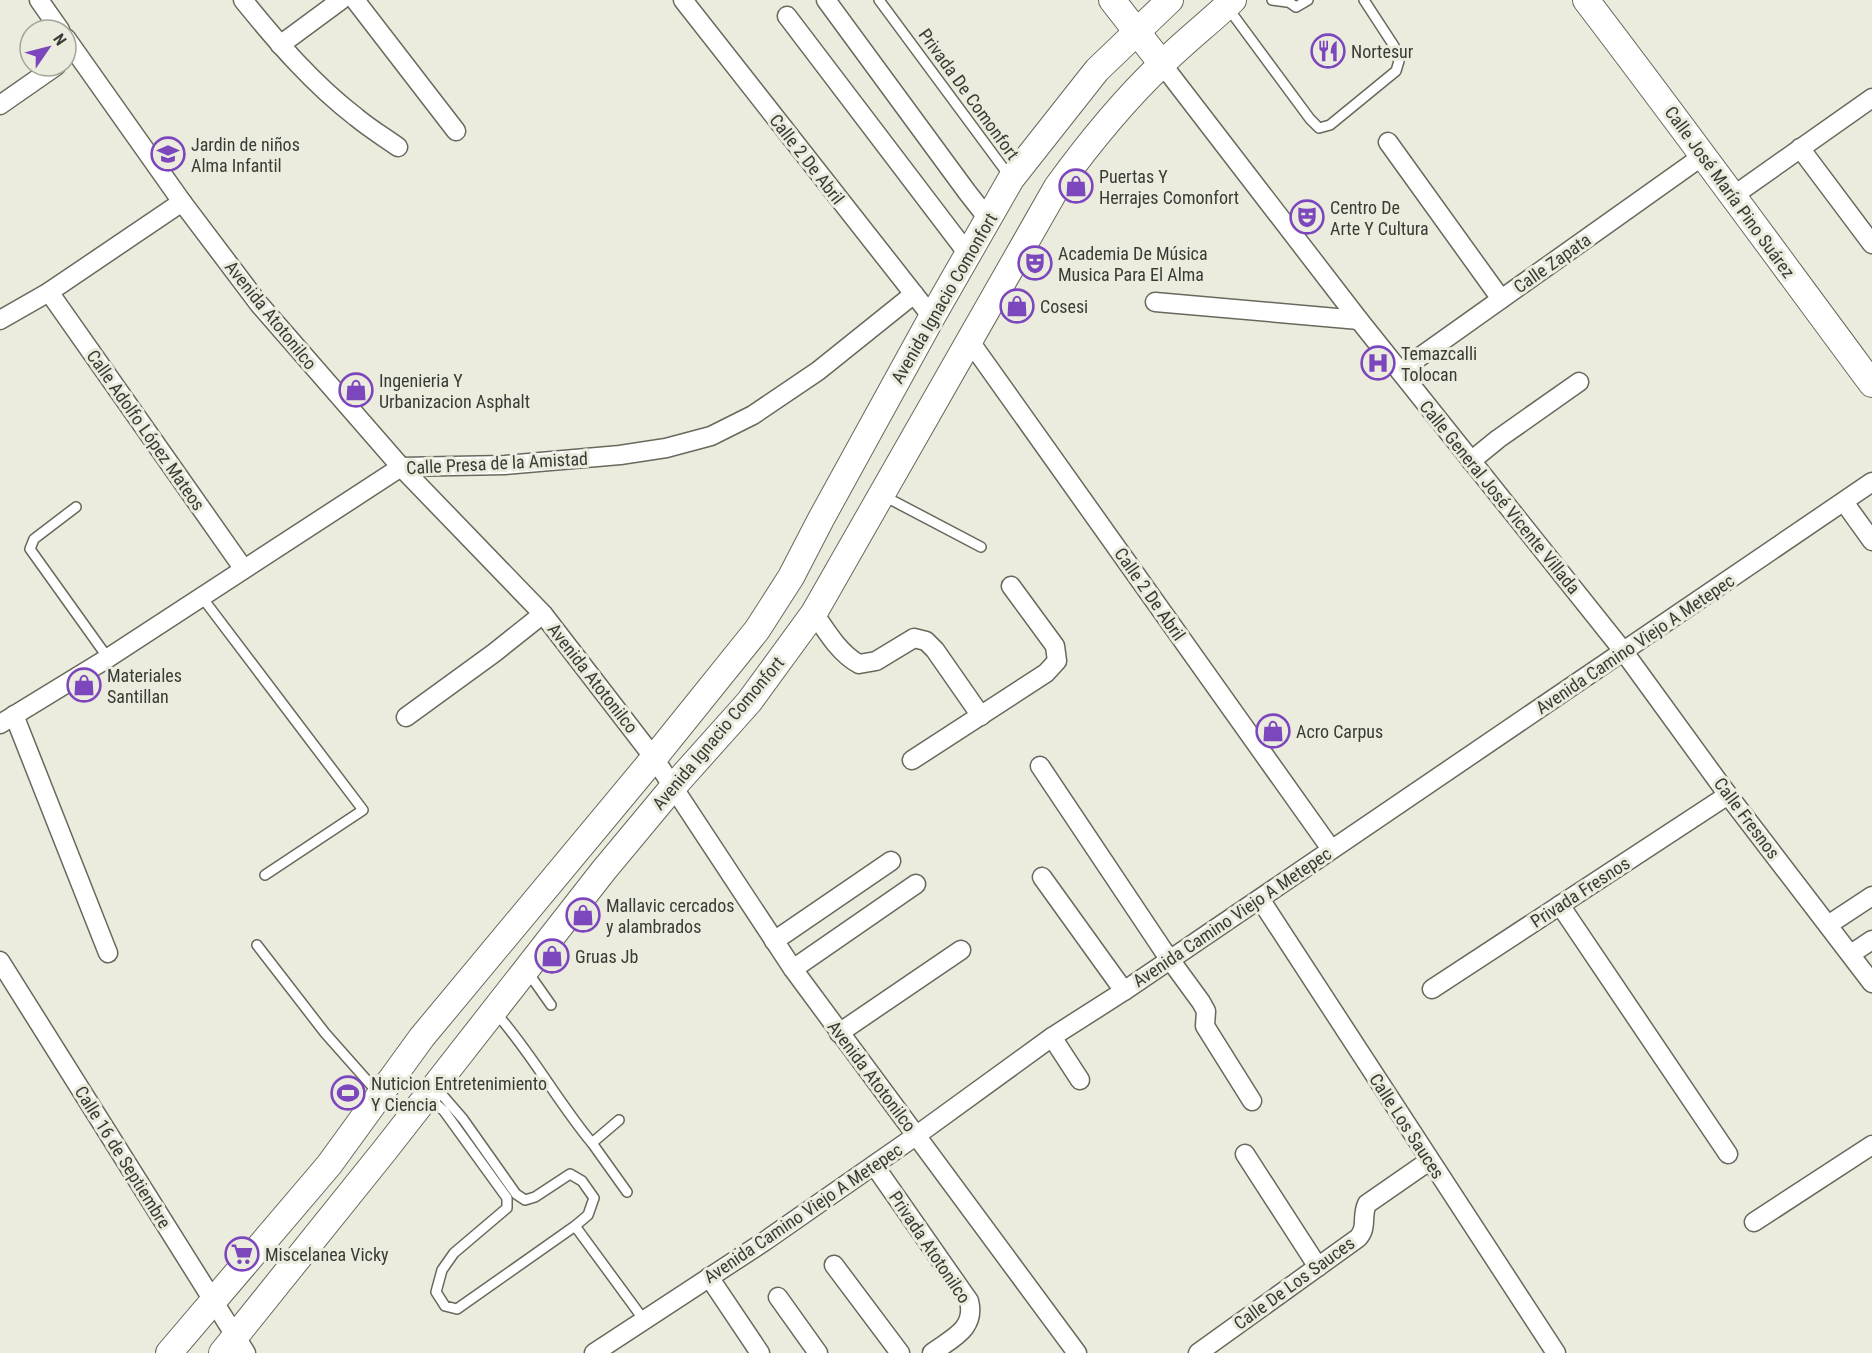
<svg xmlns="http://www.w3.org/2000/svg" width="1872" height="1353" font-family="'Roboto Condensed',sans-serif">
	<rect width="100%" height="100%" fill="#ebecde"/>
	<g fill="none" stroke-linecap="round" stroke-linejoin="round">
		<defs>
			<g id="lane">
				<polyline points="879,0 1010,177"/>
				<polyline points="1272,0 1287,2"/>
				<polyline points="1286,0 1296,7 1308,0"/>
				<polyline points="1228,8 1310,119 1319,128 1330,125 1396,71 1399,61 1394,46 1364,0"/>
				<polyline points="882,495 981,547"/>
				<polyline points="76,507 34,539 30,549 108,658"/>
				<polyline points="201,596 363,810 265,875"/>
				<polyline points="257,945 325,1033 379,1094"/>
				<polyline points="527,971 551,1005"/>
				<path d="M495,1012C531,1052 557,1101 592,1143L619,1120"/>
				<polyline points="429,1098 444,1111 507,1198 507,1208 454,1253 442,1270 436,1292 445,1306 457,1309 575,1226 588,1215 594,1198 582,1181 570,1174 535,1197 525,1200 516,1194 463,1119 437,1089"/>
				<polyline points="592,1143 627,1192"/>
				<polyline points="575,1226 644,1320"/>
			</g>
			<g id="street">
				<polyline points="39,0 60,30"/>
				<path d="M243,0C277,42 313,84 356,117C369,128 384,137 398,147"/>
				<polyline points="355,0 456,131"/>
				<polyline points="683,0 932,317"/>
				<polyline points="826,0 967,192 989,220"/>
				<polyline points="787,16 968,254"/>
				<polyline points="66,38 182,202 259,304 401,467 543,614 654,758 793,969 1077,1353"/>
				<polyline points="280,45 341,0"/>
				<polyline points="1162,64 1359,320 1624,652 1728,795 1872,983"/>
				<polyline points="0,105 56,66"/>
				<polyline points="1388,142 1501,299"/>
				<polyline points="1800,148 1872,244"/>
				<polyline points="1733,196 1872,98"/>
				<polyline points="49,292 243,568"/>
				<polyline points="1155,302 1359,320"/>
				<polyline points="0,320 49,292 182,202"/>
				<polyline points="969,340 1331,849"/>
				<polyline points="1400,371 1704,155"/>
				<polyline points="1471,461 1498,439 1579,382"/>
				<polyline points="1844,502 1872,541"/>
				<path d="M814,613C826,631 840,654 859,664L876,661L914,638L926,641L935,650L981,716"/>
				<polyline points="14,715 108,953"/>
				<polyline points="406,717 494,653 543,614"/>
				<polyline points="0,724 108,658 401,467 505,465 620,455 666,448 711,436 753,415 818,371 914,294"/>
				<polyline points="912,760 1046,673 1057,661 1055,646 1011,586"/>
				<polyline points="1040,766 1163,950 1201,1002 1206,1011 1205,1026 1252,1101"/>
				<polyline points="1042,877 1124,991"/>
				<polyline points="1260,899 1556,1353"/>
				<polyline points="1560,905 1728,1154"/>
				<polyline points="1828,925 1872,896"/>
				<polyline points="774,941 891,861"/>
				<polyline points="1851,954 1872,940"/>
				<polyline points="0,961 246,1353"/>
				<polyline points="793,969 916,884"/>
				<polyline points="1432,989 1728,795"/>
				<polyline points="839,1033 961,950"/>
				<polyline points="1052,1037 1080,1080"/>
				<polyline points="1245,1154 1318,1267"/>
				<path d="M874,1165L969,1301C976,1329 952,1338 932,1353"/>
				<polyline points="1754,1222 1872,1145"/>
				<polyline points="834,1265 900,1353"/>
				<polyline points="709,1277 760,1353"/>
				<polyline points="778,1297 818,1353"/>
				<polyline points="594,1353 765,1241 917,1135 1052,1037 1124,991 1872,482"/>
				<path d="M1198,1353L1358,1238C1368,1227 1361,1217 1367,1204L1429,1161"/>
			</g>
			<g id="secondary">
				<polyline points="1112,0 1162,64"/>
				<path d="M1586,0C1683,127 1777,256 1872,384"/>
				<polyline points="169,1353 329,1165 422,1037 654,758 757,630 791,577 821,519 932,317 1011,179 1097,70 1170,0"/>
				<path d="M222,1353L385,1150L604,870L673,787L749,702L814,613L1057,187C1089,143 1122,102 1161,65C1184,42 1210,22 1233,0"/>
			</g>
		</defs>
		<!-- lane casing -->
		<use href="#lane" stroke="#68685c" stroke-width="12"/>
		<!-- street casing -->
		<use href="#street" stroke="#68685c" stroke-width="21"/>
		<!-- secondary casing -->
		<use href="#secondary" stroke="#68685c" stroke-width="28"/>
		<!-- lane -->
		<use href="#lane" stroke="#fff" stroke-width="9"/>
		<!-- street -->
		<use href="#street" stroke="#fff" stroke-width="18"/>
		<!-- secondary -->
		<use href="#secondary" stroke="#fff" stroke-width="26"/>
	</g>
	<!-- icons -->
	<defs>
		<symbol id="restaurant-ring" viewBox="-11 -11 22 22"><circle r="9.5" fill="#ebecde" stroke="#7c46bd" stroke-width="1.5"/><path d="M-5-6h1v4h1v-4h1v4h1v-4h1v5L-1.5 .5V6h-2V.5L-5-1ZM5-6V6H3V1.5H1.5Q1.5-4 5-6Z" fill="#7c46bd"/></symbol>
		<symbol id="school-ring" viewBox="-11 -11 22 22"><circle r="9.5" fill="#ebecde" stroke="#7c46bd" stroke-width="1.5"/><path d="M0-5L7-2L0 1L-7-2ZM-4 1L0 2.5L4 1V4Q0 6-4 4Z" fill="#7c46bd"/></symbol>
		<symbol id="shop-ring" viewBox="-11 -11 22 22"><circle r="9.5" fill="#ebecde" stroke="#7c46bd" stroke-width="1.5"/><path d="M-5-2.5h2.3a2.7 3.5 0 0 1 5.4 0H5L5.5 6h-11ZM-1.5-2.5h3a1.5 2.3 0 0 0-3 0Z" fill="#7c46bd"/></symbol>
		<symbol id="theatre-ring" viewBox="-11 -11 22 22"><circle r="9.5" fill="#ebecde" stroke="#7c46bd" stroke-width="1.5"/><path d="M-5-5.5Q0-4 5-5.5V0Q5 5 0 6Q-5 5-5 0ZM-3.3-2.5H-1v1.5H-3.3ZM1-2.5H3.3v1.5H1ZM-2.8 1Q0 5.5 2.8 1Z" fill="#7c46bd"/></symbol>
		<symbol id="hospital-ring" viewBox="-11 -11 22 22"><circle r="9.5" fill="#ebecde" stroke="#7c46bd" stroke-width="1.5"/><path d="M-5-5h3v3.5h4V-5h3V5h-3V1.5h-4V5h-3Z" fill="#7c46bd"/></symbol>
		<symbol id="stadium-ring" viewBox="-11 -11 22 22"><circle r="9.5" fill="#ebecde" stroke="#7c46bd" stroke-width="1.5"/><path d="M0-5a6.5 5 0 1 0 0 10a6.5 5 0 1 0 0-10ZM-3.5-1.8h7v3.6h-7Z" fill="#7c46bd"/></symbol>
		<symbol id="supermarket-ring" viewBox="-11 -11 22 22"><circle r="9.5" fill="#ebecde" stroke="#7c46bd" stroke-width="1.5"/><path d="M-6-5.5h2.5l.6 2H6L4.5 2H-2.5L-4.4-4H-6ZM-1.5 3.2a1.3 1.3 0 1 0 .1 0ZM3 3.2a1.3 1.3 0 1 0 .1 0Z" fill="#7c46bd"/></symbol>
	</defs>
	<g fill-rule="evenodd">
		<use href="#restaurant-ring" x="1309" y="32" width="38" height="38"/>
		<use href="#school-ring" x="149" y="135" width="38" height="38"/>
		<use href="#shop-ring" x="1057" y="167" width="38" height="38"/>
		<use href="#theatre-ring" x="1288" y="198" width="38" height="38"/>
		<use href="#theatre-ring" x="1016" y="244" width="38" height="38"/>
		<use href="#shop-ring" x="998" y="287" width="38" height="38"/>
		<use href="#hospital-ring" x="1359" y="344" width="38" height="38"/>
		<use href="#shop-ring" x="337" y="371" width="38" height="38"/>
		<use href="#shop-ring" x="65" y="666" width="38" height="38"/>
		<use href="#shop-ring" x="1254" y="712" width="38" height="38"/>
		<use href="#shop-ring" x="564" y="896" width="38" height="38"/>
		<use href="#shop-ring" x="533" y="937" width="38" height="38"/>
		<use href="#stadium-ring" x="329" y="1074" width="38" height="38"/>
		<use href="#supermarket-ring" x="223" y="1235" width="38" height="38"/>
	</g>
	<g text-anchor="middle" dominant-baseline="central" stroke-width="6" stroke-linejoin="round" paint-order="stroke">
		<!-- poi labels -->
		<g font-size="18" fill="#3a3b35" stroke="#ebecde" text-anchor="start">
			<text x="1351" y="51">Nortesur</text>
			<text x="191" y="144">Jardin de niños<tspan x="191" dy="21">Alma Infantil</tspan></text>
			<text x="1099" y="176">Puertas Y<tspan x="1099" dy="21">Herrajes Comonfort</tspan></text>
			<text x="1330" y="207">Centro De<tspan x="1330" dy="21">Arte Y Cultura</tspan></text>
			<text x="1058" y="253">Academia De Música<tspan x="1058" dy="21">Musica Para El Alma</tspan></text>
			<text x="1040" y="306">Cosesi</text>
			<text x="1401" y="353">Temazcalli<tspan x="1401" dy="21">Tolocan</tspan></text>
			<text x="379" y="380">Ingenieria Y<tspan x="379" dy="21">Urbanizacion Asphalt</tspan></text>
			<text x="107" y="675">Materiales<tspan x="107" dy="21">Santillan</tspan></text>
			<text x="1296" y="731">Acro Carpus</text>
			<text x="606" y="905">Mallavic cercados<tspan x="606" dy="21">y alambrados</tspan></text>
			<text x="575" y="956">Gruas Jb</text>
			<text x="371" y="1083">Nuticion Entretenimiento<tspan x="371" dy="21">Y Ciencia</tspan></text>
			<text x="265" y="1254">Miscelanea Vicky</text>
		</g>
		<!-- street labels -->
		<g font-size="18" fill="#3a3b35" stroke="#ebecde">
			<text transform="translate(969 94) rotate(54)">Privada De Comonfort</text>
			<text transform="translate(807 159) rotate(52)">Calle 2 De Abril</text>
			<text transform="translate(1730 192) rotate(54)">Calle José María Pino Suárez</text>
			<text transform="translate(1552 263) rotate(-35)">Calle Zapata</text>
			<text transform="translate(944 298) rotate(-60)">Avenida Ignacio Comonfort</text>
			<text transform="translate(271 315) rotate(51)">Avenida Atotonilco</text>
			<text transform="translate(146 430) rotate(55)">Calle Adolfo López Mateos</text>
			<text transform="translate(497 463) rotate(-3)">Calle Presa de la Amistad</text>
			<text transform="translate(1500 497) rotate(51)">Calle General José Vicente Villada</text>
			<text transform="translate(1150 594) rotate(55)">Calle 2 De Abril</text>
			<text transform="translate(1635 644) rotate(-34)">Avenida Camino Viejo A Metepec</text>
			<text transform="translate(593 678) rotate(52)">Avenida Atotonilco</text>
			<text transform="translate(718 733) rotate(-50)">Avenida Ignacio Comonfort</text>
			<text transform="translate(1747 818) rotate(53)">Calle Fresnos</text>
			<text transform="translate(1580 892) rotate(-33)">Privada Fresnos</text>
			<text transform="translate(1232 917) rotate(-34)">Avenida Camino Viejo A Metepec</text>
			<text transform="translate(872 1076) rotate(53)">Avenida Atotonilco</text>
			<text transform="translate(1407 1126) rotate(57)">Calle Los Sauces</text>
			<text transform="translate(123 1157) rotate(58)">Calle 16 de Septiembre</text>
			<text transform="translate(803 1213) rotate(-34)">Avenida Camino Viejo A Metepec</text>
			<text transform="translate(930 1247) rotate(56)">Privada Atotonilco</text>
			<text transform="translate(1294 1283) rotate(-36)">Calle De Los Sauces</text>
		</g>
	</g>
	<!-- north arrow -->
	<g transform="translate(48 48) rotate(55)"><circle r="28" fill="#ebecde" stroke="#a4a59a" stroke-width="1.5"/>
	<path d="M0-4.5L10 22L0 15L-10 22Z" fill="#7c46bd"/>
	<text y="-9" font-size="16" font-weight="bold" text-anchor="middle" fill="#3a3b35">N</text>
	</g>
</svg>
